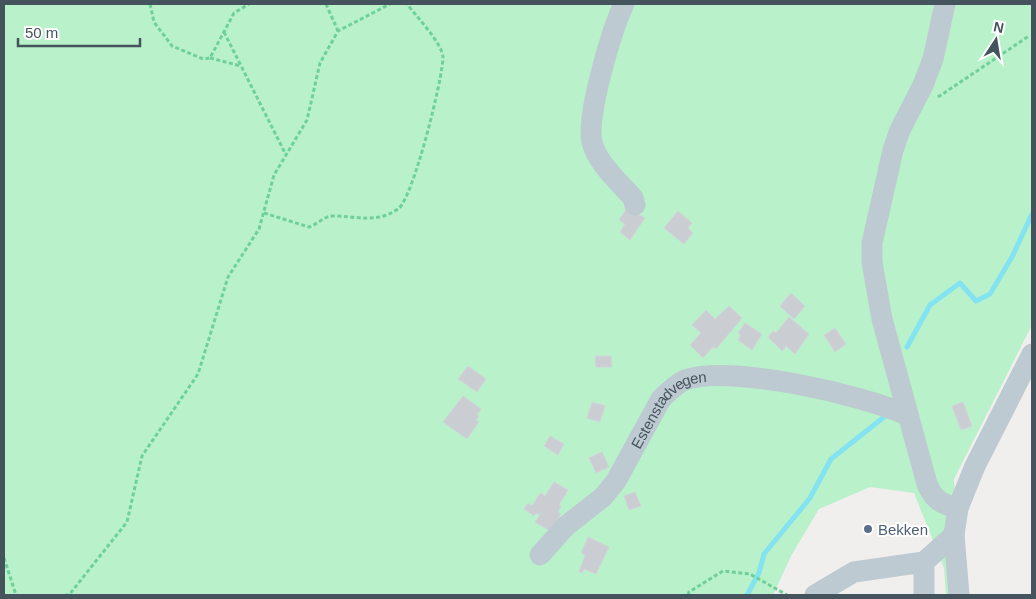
<svg xmlns="http://www.w3.org/2000/svg" width="1036" height="599" font-family="Helvetica,sans-serif">
	<rect width="100%" height="100%" fill="#f1eeee"/>
	<!-- green -->
	<polygon fill="#b9f1ca" points="4,4 1032,4 1032,325 954,479 961,595 946,595 944,568 914,493 870,487 819,509 791,556 773,595 4,595"/>
	<g fill="none" stroke-linecap="round" stroke-linejoin="round">
		<!-- stream -->
		<g stroke="#83e3f1" stroke-width="5">
			<polyline points="907,347 930,305 960,283 976,301 990,294 1012,257 1032,214"/>
			<polyline points="747,595 759,573 764,554 810,498 831,459 884,417"/>
		</g>
	</g>
	<!-- building -->
	<g fill="#caced3" stroke="#d1d5da">
		<polygon points="627,208 645,218 630,240 620,232 625,224 619,220"/>
		<polygon points="678,211 692,223 688,228 693,233 684,244 664,228"/>
		<polygon points="791,293 805,306 794,319 780,306"/>
		<polygon points="729,306 742,318 716,349 713,347 703,358 690,345 701,333 692,325 706,310 715,319"/>
		<polygon points="789,317 809,334 795,354 786,346 782,351 768,337 773,331 776,333"/>
		<polygon points="745,323 762,334 752,350 738,340 741,335 738,333"/>
		<polygon points="835,328 846,344 835,352 824,335"/>
		<polygon points="595,356 611,356 612,367 596,367"/>
		<polygon points="468,366 486,379 477,392 458,379"/>
		<polygon points="463,396 481,409 477,415 479,416 476,420 479,422 467,439 443,422"/>
		<polygon points="592,402 605,406 600,422 587,418"/>
		<polygon points="963,402 972,426 961,430 952,406"/>
		<polygon points="550,436 564,444 558,455 544,446"/>
		<polygon points="602,452 609,467 596,473 589,458"/>
		<polygon points="554,482 568,490 559,505 561,506 558,512 561,514 550,531 535,522 540,515 536,513 534,516 524,509 528,503 532,506 540,493 545,496"/>
		<polygon points="635,492 641,506 629,510 624,496"/>
		<polygon points="588,537 609,547 596,574 584,569 582,573 579,572 585,555 581,553"/>
	</g>
	<g fill="none" stroke-linecap="round" stroke-linejoin="round">
		<!-- path -->
		<g stroke="#6fd199" stroke-width="3" stroke-dasharray="4 2.5" stroke-linecap="butt">
			<polyline points="150,4 154,22 172,46 203,59 210,58 234,13 249,4"/>
			<polyline points="326,4 338,31"/>
			<polyline points="224,32 286,155"/>
			<polyline points="210,58 241,66"/>
			<polyline points="938,97 1029,36"/>
			<path d="M264,213L309,227C318,224 324,216 333,216C357,216 376,224 398,209C413,199 443,78 443,57C442,43 416,16 407,4"/>
			<polyline points="4,558 16,595"/>
			<polyline points="65,595 69,595 127,522 142,456 198,374 228,277 259,229 274,175 307,120 320,63 338,31 390,4"/>
			<polyline points="688,595 689,592 723,571 750,574 787,595"/>
		</g>
		<!-- minor -->
		<g stroke="#bdcad1" stroke-width="21">
			<path d="M624,4C612,29 586,116 592,142C597,163 619,182 633,198L635,205"/>
			<path d="M945,4L933,59L923,85L900,130L893,150L872,243V262L882,319L927,484C934,500 941,504 958,508"/>
			<path id="s1" d="M540,555L566,526L603,497L616,481L661,399C668,392 676,384 685,380C730,364 863,395 907,415"/>
			<polyline points="815,595 854,572 924,562"/>
			<polyline points="924,595 924,562 954,535"/>
			<polyline points="959,595 954,535 958,508 975,466 1032,354"/>
		</g>
	</g>
	<!-- markers -->
	<circle fill="#5c6f8a" stroke="#fff" stroke-width="2" cx="868" cy="529" r="5"/>
	<g text-anchor="middle" dominant-baseline="central" stroke-width="4" stroke-linejoin="round" paint-order="stroke">
		<!-- street labels -->
		<g font-size="15" fill="#45535c" stroke="#fff">
			<text stroke="none"><textPath href="#s1" startOffset="199">Estenstadvegen</textPath></text>
		</g>
		<!-- service labels -->
		<g font-size="15" fill="#4e5e75" stroke="#fff" text-anchor="start">
			<text x="878" y="529">Bekken</text>
		</g>
	</g>
	<!-- border -->
	<rect width="1036" height="599" fill="none" stroke="#45535c" stroke-width="10"/>
	<!-- north arrow -->
	<g transform="translate(996 40) rotate(12)" stroke="#ffffff" stroke-width="4" paint-order="stroke">
	<path d="M0-4L9 19L0 12L-9 19Z" fill="#45535c"/>
	<text y="-8" font-size="14" font-weight="bold" text-anchor="middle" fill="#45535c">N</text>
	</g>
	<!-- scale -->
	<path d="M18 38v8h122v-8" fill="none" stroke="#45535c" stroke-width="2.5"/>
	<text x="25" y="38" font-size="15" fill="#45535c" stroke="#ffffff" stroke-width="4" paint-order="stroke">50 m</text>
</svg>
